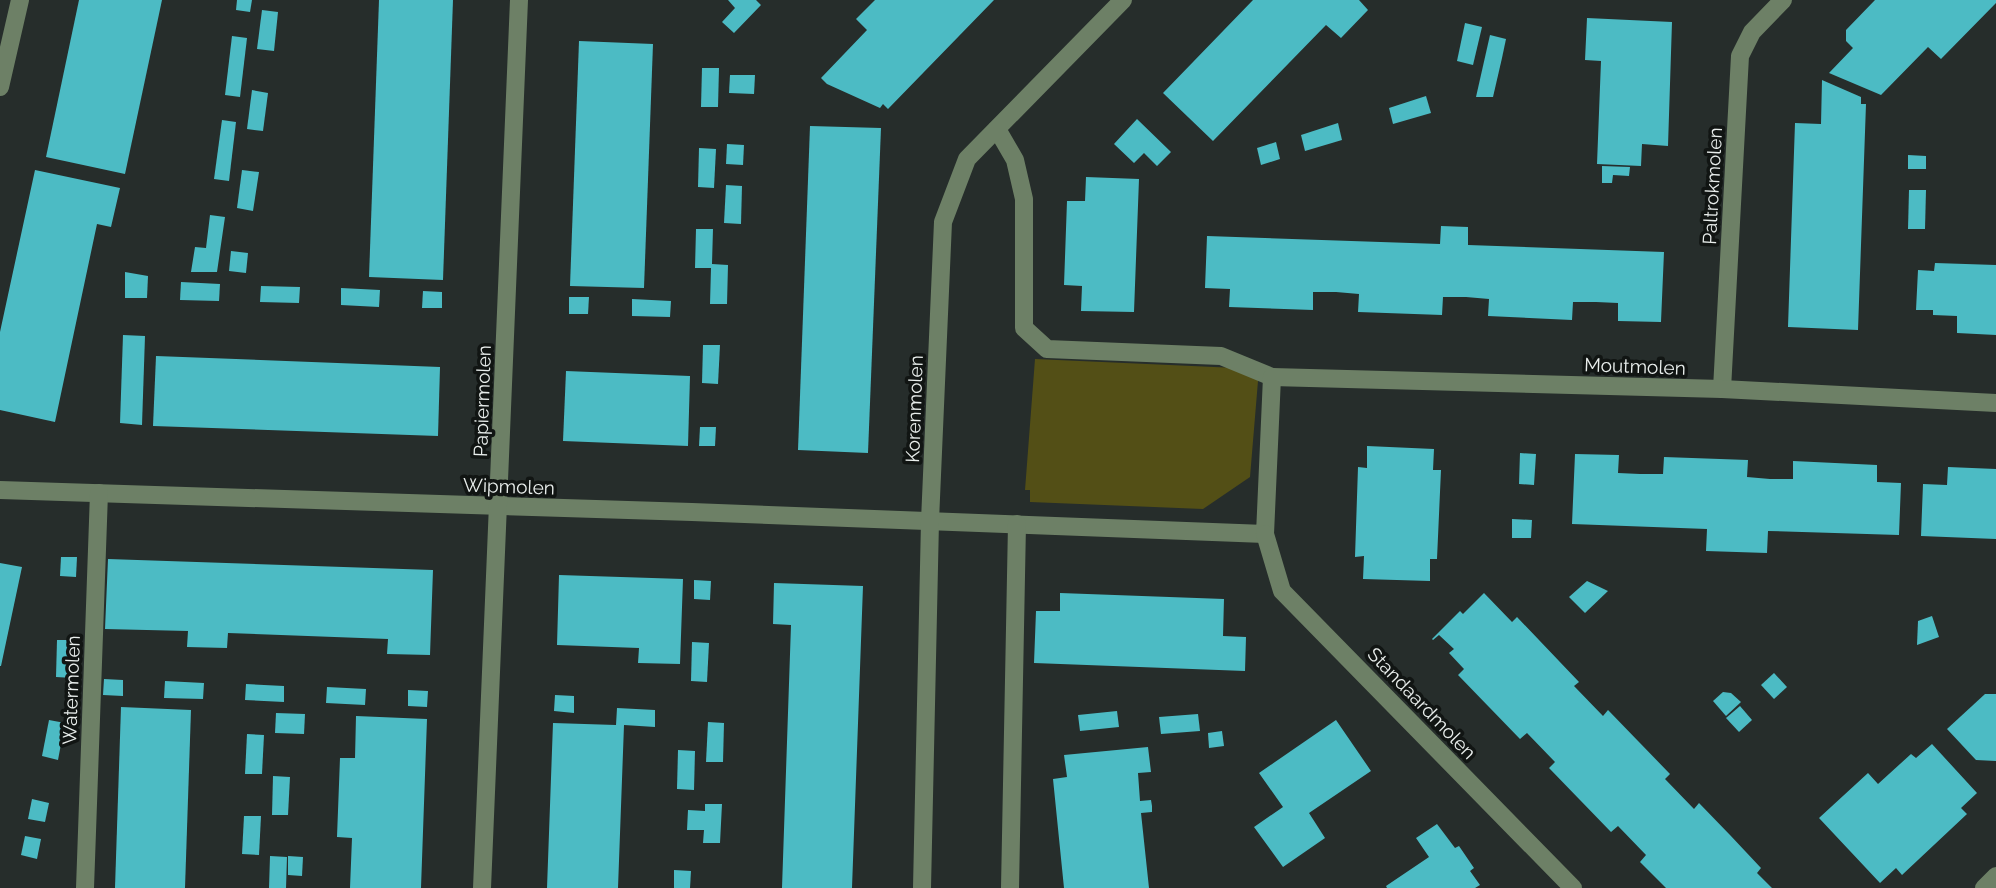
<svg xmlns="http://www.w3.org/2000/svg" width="1996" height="888" font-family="Raleway,sans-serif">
	<rect width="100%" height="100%" fill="#262d2b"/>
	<!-- green -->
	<polygon fill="#534f16" points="1035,359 1259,369 1250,477 1203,509 1030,502 1030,490 1025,490"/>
	<!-- building -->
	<g fill="#4cbbc4">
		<polygon points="79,0 162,0 125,174 46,157"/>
		<polygon points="237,0 252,0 250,12 236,10"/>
		<polygon points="379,0 453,0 443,280 369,277"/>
		<polygon points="728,0 756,0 761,5 734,33 722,22 735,8"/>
		<polygon points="875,0 994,0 888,109 883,104 880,108 827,84 821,78 867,30 856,19"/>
		<polygon points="1253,0 1359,0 1368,10 1341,38 1326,25 1213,141 1163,93"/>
		<polygon points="1875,0 1996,0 1996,3 1941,59 1928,47 1881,95 1829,73 1853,48 1846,41 1846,30"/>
		<polygon points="262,10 278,12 274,51 257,49"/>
		<polygon points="1587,18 1672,22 1668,146 1642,144 1641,166 1597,164 1601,61 1585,60"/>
		<polygon points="1465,23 1482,27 1473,65 1457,61"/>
		<polygon points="1490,35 1506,39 1502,58 1493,97 1476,97"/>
		<polygon points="232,36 247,38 240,97 225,95"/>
		<polygon points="579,41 653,44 644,288 570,286"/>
		<polygon points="702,68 719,68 718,107 701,107"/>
		<polygon points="730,75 755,75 754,94 729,93"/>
		<polygon points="1822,80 1861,97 1861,104 1866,104 1858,330 1788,327 1795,123 1821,124"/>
		<polygon points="252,90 268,93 263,131 247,129"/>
		<polygon points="1426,96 1431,113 1393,124 1389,108"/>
		<polygon points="1137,119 1171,152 1157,166 1144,153 1134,163 1114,144"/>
		<polygon points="222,120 236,122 229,181 214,179"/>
		<polygon points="1338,123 1342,140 1305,151 1301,135"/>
		<polygon points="810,126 881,128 868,453 798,450"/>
		<polygon points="1276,142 1280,159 1261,165 1257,148"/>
		<polygon points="727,144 744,145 743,165 726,164"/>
		<polygon points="699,148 716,149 714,188 698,187"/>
		<polygon points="1908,155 1926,156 1926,169 1908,169"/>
		<polygon points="1602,166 1630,167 1629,176 1613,175 1612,183 1602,183"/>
		<polygon points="35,170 120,188 111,227 97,224 55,422 0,410 0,332"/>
		<polygon points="242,170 259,172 253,211 237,208"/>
		<polygon points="1086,177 1139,179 1134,312 1081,311 1082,286 1064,285 1067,201 1085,201"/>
		<polygon points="726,185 742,186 741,224 724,223"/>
		<polygon points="1909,190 1926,190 1925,229 1908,229"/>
		<polygon points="210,215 225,217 217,272 191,272 195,247 206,248"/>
		<polygon points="1441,226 1468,227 1468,245 1664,252 1661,322 1618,321 1618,303 1596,302 1573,302 1572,320 1488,316 1489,299 1466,297 1443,297 1442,315 1358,312 1359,294 1336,292 1313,292 1313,310 1229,307 1230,289 1205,288 1207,236 1440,244"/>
		<polygon points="696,229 713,229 712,264 728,265 727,304 710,304 711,268 695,268"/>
		<polygon points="231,251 248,253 246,273 229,271"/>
		<polygon points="1935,263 1996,265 1996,335 1957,333 1957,316 1933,315 1933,310 1916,310 1918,270 1934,271"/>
		<polygon points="125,272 148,276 147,298 125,298"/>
		<polygon points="181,282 220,284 219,301 180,300"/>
		<polygon points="261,286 300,287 299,303 260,302"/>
		<polygon points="341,288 380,290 379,307 341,305"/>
		<polygon points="423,291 442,292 442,308 422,308"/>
		<polygon points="569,297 589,297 588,314 569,314"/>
		<polygon points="632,299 671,301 670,317 632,316"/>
		<polygon points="123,335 145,336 142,425 120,423"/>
		<polygon points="703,345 720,345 718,384 702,383"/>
		<polygon points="156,356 440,367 438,436 153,426"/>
		<polygon points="566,371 690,376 688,446 563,441"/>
		<polygon points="700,427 716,427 715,446 699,446"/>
		<polygon points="1367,446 1434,449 1433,470 1441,470 1437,559 1430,559 1430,581 1363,579 1364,556 1355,557 1358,467 1367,468"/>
		<polygon points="1520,453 1536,454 1534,485 1519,484"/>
		<polygon points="1575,454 1619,455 1618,473 1640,474 1663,474 1664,457 1748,460 1747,477 1770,479 1793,479 1793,461 1877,465 1877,482 1901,483 1899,535 1768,531 1767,553 1706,551 1707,529 1572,524"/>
		<polygon points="1948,467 1996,469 1996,539 1921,536 1923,484 1947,485"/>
		<polygon points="1512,519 1532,520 1531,538 1512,538"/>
		<polygon points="61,557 77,557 76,577 60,576"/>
		<polygon points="108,559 433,570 430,655 387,654 388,639 228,633 227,648 187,647 188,631 105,629"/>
		<polygon points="0,563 22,567 1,666 0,666"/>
		<polygon points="559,575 683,579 680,664 638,663 639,648 557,645"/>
		<polygon points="694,580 711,581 710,600 694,599"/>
		<polygon points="1587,581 1608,591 1585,613 1569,597"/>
		<polygon points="774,583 863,586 852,888 782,888 791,625 773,624"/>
		<polygon points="1060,593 1224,599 1223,636 1246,637 1245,671 1034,663 1036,611 1060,611"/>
		<polygon points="1484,593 1512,622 1517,617 1579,682 1574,686 1603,716 1608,710 1670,774 1665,779 1694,809 1699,803 1730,835 1761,868 1757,873 1772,888 1666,888 1640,862 1646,855 1618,826 1611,832 1549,768 1555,762 1527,733 1520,739 1458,675 1464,669 1449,653 1454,649 1439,635 1433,640 1432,639 1460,611 1463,614"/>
		<polygon points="1932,616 1939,637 1917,645 1918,621"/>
		<polygon points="57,640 74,640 73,678 56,677"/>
		<polygon points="692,642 709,643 707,682 691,681"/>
		<polygon points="1774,673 1787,687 1774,699 1761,685"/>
		<polygon points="104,679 123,680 123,696 103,695"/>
		<polygon points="165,681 204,683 203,699 164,698"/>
		<polygon points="246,684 284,686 284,702 245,700"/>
		<polygon points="327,687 366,689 365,705 326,703"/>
		<polygon points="408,690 428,691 427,707 408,706"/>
		<polygon points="1723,692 1731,693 1741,702 1726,716 1713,701"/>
		<polygon points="1985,694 1996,694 1996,761 1976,760 1947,729"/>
		<polygon points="555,695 574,696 574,713 554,711"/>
		<polygon points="1740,706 1752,720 1739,732 1726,718"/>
		<polygon points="121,707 191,710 185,888 115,888"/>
		<polygon points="617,708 655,710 655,727 624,725 618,888 547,888 553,723 616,725"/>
		<polygon points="1117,711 1119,727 1080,731 1078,715"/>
		<polygon points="276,713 305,714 304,734 275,733"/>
		<polygon points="1198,714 1200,731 1161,734 1159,717"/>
		<polygon points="356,716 427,719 421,888 350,888 352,838 337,837 340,758 355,758"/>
		<polygon points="49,720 65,723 58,760 42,756"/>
		<polygon points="1336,720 1371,771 1309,813 1325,838 1283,867 1254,827 1283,807 1259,773"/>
		<polygon points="708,722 724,723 723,762 706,762"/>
		<polygon points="1222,731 1224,746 1209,748 1208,733"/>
		<polygon points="247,734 264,735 262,774 245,774"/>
		<polygon points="1932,744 1977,793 1961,808 1967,814 1902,875 1896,868 1880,883 1819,818 1868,773 1878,784 1911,754 1916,758"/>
		<polygon points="1148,747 1151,772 1138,773 1140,801 1151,800 1152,806 1152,812 1141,813 1149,888 1064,888 1053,779 1067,777 1064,755"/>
		<polygon points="678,750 695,751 694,790 677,789"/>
		<polygon points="273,776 290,777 288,815 272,815"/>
		<polygon points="32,799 49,803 45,822 28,819"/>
		<polygon points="705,804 722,804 720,843 703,843 704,830 687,830 688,810 705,811"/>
		<polygon points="244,816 261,816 259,855 242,854"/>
		<polygon points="1437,824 1455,848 1459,846 1474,868 1470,871 1480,885 1475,888 1387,888 1386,886 1429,857 1416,838"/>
		<polygon points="25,836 41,839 37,859 21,855"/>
		<polygon points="270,856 287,857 286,888 269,888"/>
		<polygon points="288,856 303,857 302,876 288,875"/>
		<polygon points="674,870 691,871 690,888 674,888"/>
	</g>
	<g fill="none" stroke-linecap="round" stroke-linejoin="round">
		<!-- minor -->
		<g stroke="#6d8066" stroke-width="18">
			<polyline points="0,87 20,0"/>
			<polyline points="997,129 1015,160 1024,199 1024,328 1047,349 1221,356 1272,377"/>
			<polyline points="1722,389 1740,56 1752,32 1783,0"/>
			<polyline points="0,490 692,512 1265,534 1272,377 1722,389 1996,403"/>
			<polyline points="1265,534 1282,591 1573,888"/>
			<polyline points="85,888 99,493"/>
			<polyline points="482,888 519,0"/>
			<polyline points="922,888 930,521 943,222 967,159 1123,0"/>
			<polyline points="1010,888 1017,524"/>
			<polyline points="1984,888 1996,876"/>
		</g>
	</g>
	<g text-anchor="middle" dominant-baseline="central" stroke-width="7" stroke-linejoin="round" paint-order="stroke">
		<!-- street labels -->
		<g font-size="19" fill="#e9eeec" stroke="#111513">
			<text transform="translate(1712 186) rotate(-87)">Paltrokmolen</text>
			<text transform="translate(1635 366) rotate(2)">Moutmolen</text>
			<text transform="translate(482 401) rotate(-88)">Papiermolen</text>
			<text transform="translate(914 409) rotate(-88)">Korenmolen</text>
			<text transform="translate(509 486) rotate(2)">Wipmolen</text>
			<text transform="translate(71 690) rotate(-88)">Watermolen</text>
			<text transform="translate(1422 703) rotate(46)">Standaardmolen</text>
		</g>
	</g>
</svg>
